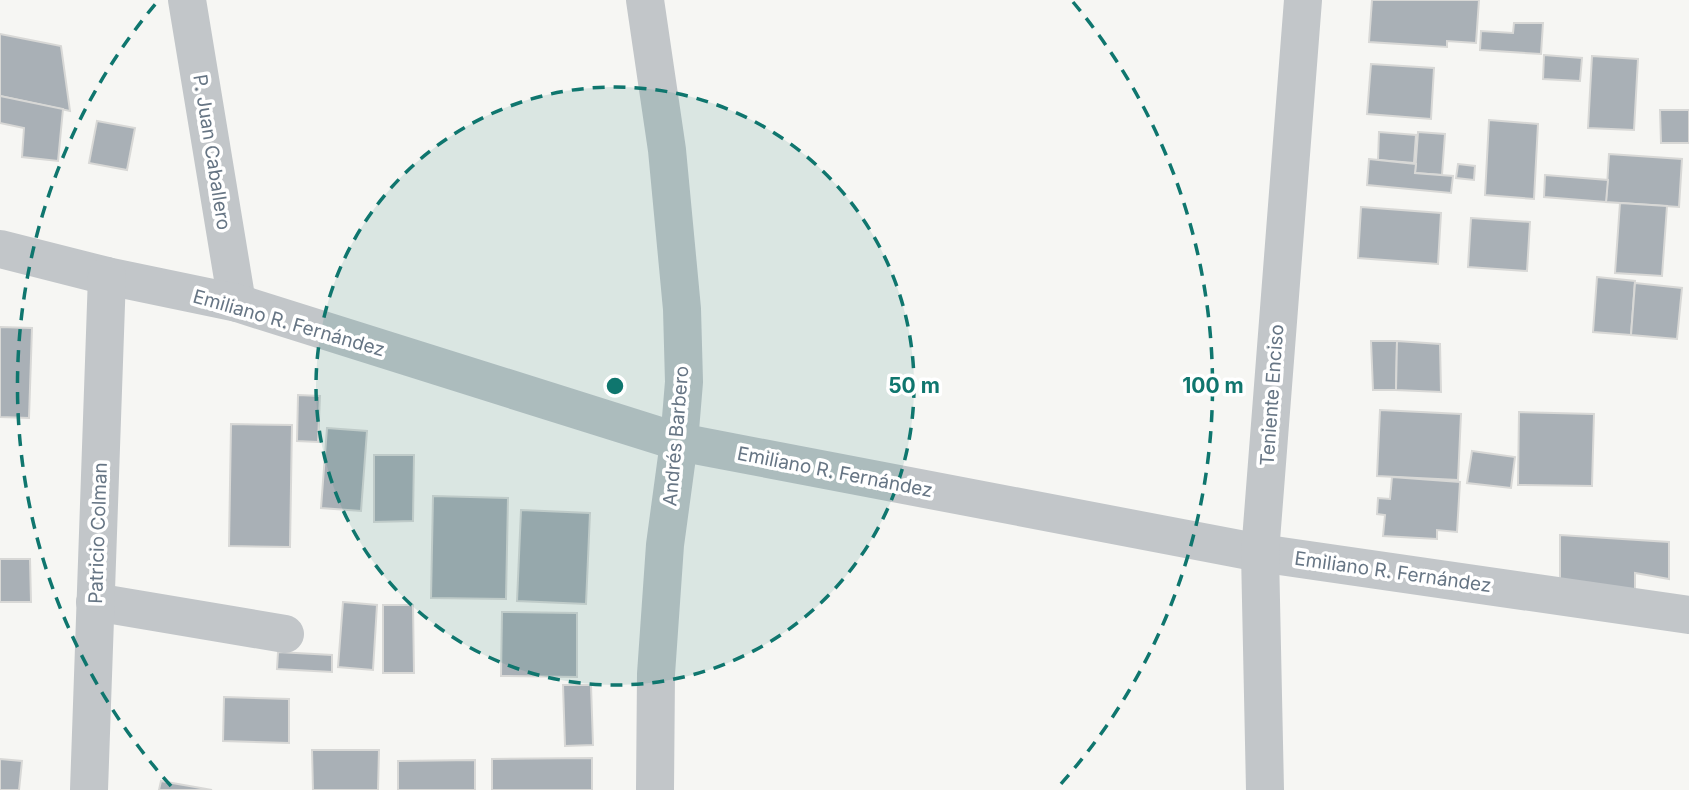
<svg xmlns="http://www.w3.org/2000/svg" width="1689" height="790" font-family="Inter,sans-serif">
	<rect width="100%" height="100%" fill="#f6f6f3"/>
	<!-- building -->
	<g fill="#a9b0b6" stroke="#d8d8d6" stroke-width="2">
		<polygon points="1372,0 1479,0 1476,43 1447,41 1447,47 1369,42"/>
		<polygon points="1514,23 1543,23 1541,54 1480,50 1481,31 1513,33"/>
		<polygon points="0,34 61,46 70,111 0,96"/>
		<polygon points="1544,55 1582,58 1580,81 1543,79"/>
		<polygon points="1592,56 1638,59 1634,130 1588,128"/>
		<polygon points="1371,64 1434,68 1431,119 1367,114"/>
		<polygon points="0,96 63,109 58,161 22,157 24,128 0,123"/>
		<polygon points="1660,110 1689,110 1689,143 1661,143"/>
		<polygon points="1489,120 1538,124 1534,199 1485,195"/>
		<polygon points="97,121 135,128 127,170 89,163"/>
		<polygon points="1379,132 1416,135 1414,163 1378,160"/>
		<polygon points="1418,132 1445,134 1442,175 1415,173"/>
		<polygon points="1609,154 1682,159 1679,207 1606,202"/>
		<polygon points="1369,159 1416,164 1415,173 1453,176 1451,193 1367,185"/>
		<polygon points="1458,164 1475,166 1474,180 1456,178"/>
		<polygon points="1545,175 1608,180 1606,202 1544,197"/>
		<polygon points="1620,203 1667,206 1662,276 1615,273"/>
		<polygon points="1361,207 1441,213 1438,264 1358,258"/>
		<polygon points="1471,218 1530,222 1527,271 1468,267"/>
		<polygon points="1597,277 1635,281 1631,335 1593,332"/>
		<polygon points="1635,283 1682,288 1677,339 1631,335"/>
		<polygon points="0,327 32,328 29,418 0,417"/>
		<polygon points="1371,341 1397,341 1396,390 1373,390"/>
		<polygon points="1397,341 1440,344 1441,392 1396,390"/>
		<polygon points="298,395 320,396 318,442 297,441"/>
		<polygon points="1380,410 1461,414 1458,480 1377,476"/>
		<polygon points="1519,412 1594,414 1592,486 1518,485"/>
		<polygon points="231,424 292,425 290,547 229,546"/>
		<polygon points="327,428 367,431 361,511 321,508"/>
		<polygon points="1472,451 1515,457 1511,488 1467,483"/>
		<polygon points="374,455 414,455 413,521 374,522"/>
		<polygon points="1392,477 1460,482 1457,532 1437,530 1437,539 1383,536 1385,515 1377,514 1378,498 1390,499"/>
		<polygon points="433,496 508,498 506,599 431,598"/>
		<polygon points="521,510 590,513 586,604 517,601"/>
		<polygon points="1560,535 1669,542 1669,579 1635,573 1635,595 1560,582"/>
		<polygon points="0,559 30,559 31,602 0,602"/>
		<polygon points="343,602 377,605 373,670 338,667"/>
		<polygon points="383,605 413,605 414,673 383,673"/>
		<polygon points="502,612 577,613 577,677 501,676"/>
		<polygon points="278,652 332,655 332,672 277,669"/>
		<polygon points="563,685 591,685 593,745 565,746"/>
		<polygon points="224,697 289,699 289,743 223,741"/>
		<polygon points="312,750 379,750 378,790 313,790"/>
		<polygon points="592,758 592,790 492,790 492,759"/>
		<polygon points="0,759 22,761 19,790 0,790"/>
		<polygon points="475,760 475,790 398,790 398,761"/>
		<polygon points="161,781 212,790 159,790"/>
	</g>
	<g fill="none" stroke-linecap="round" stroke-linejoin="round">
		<!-- minor -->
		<g stroke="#c2c6c9" stroke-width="38">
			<polyline points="187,0 237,303"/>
			<polyline points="645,0 667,150 682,309 684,382 679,442 665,545 656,674 655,790"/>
			<polyline points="0,249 107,276 237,303 679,442 1260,553 1689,615"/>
			<polyline points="95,602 285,634"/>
			<polyline points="89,790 107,276"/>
			<polyline points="1265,790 1260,553 1303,0"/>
		</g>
	</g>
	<!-- distance rings -->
	<circle cx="615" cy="386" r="299" fill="#0f766e" fill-opacity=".12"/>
	<g fill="none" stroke="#0f766e" stroke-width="3.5" stroke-dasharray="12 9">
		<circle cx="615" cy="386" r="299"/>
		<path d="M171 786A598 598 0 0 1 157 2M1073 2A598 598 0 0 1 1059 786"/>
	</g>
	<g text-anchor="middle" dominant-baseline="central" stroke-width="7" stroke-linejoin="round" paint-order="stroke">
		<!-- street labels -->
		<g font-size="19" fill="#667584" stroke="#fff">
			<text transform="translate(212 152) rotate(81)">P. Juan Caballero</text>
			<text transform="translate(289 323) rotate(16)">Emiliano R. Fernández</text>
			<text transform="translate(1272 395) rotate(-86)">Teniente Enciso</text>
			<text transform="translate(676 436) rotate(-85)">Andrés Barbero</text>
			<text transform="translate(835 472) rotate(11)">Emiliano R. Fernández</text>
			<text transform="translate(98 533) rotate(-88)">Patricio Colman</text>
			<text transform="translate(1393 572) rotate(8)">Emiliano R. Fernández</text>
		</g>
	</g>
	<circle cx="615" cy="386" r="10" fill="#0f766e" stroke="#fff" stroke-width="3.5"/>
	<g font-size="21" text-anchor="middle" font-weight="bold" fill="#0f766e" stroke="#fff" stroke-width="7" stroke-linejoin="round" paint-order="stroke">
		<text x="914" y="393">50 m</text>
		<text x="1213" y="393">100 m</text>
	</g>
</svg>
